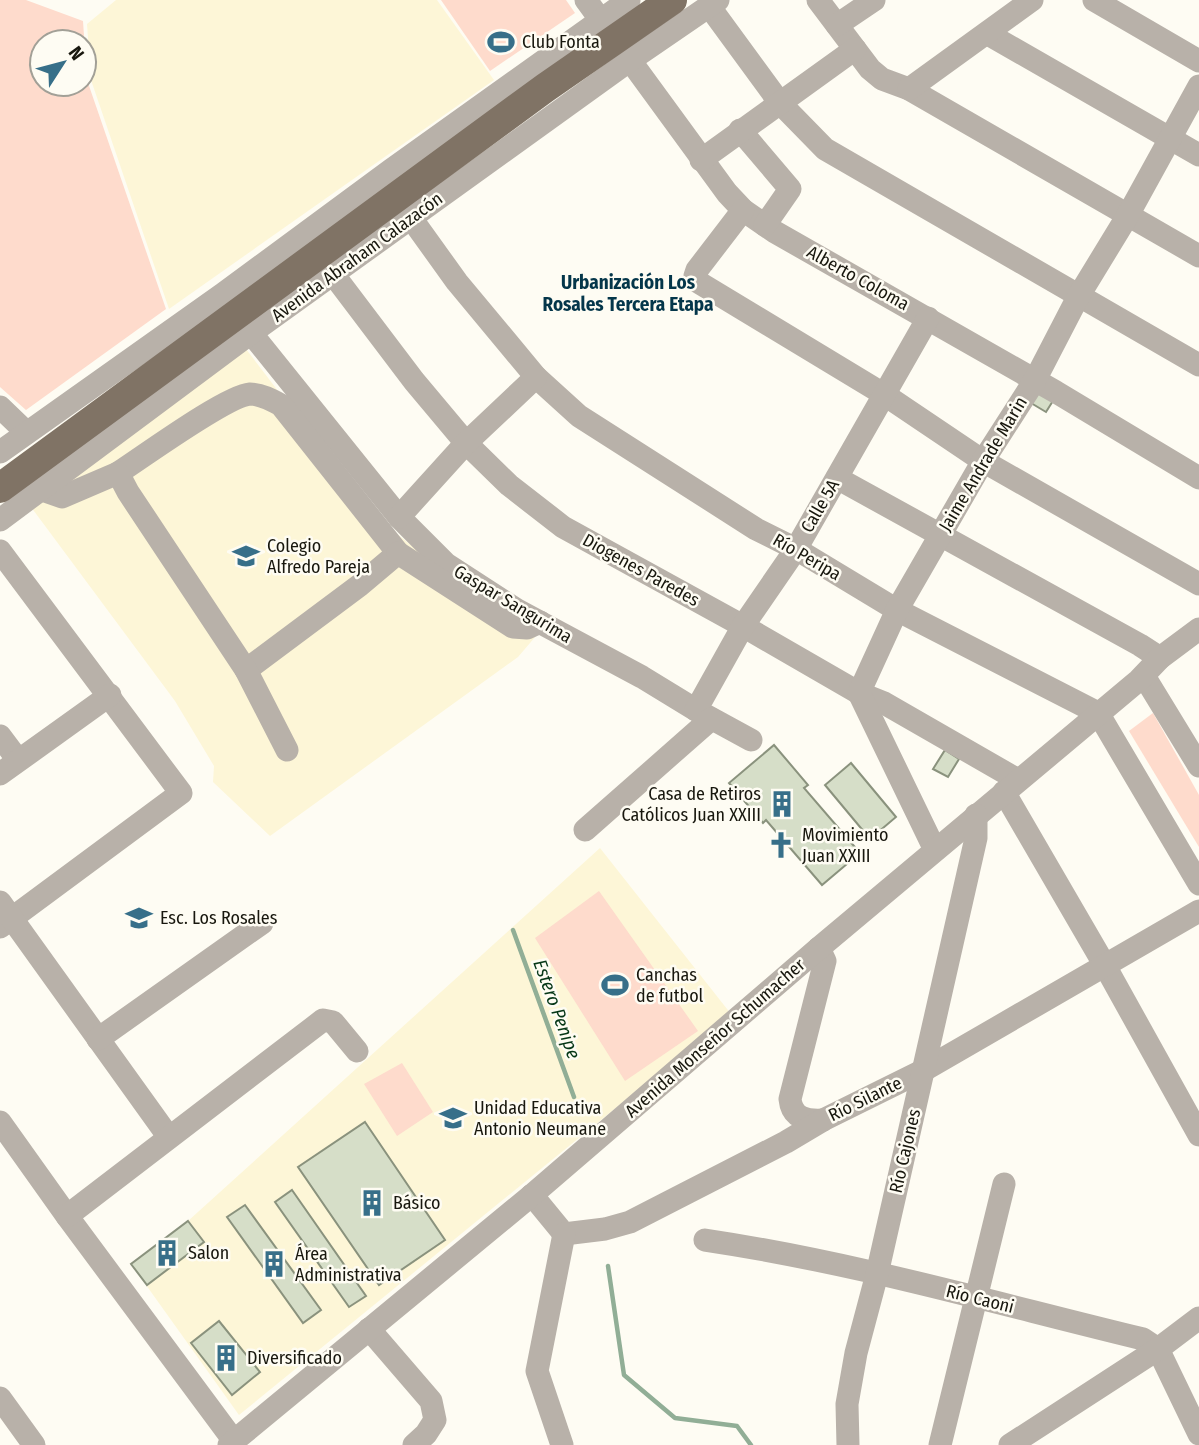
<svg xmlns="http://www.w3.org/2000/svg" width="1199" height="1445" font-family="'Fira Sans Condensed',sans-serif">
	<rect width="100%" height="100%" fill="#fefcf3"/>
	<!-- built -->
	<g fill="#fdf6d7">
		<polygon points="116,0 437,0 494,80 169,309 91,80 87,24"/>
		<polygon points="246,349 372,514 477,598 536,636 518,657 270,836 213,782 214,766 175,701 31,507"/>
		<polygon points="600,848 731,1014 239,1415 131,1264 188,1221"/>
	</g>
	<!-- green -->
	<g fill="#fedbcc" fill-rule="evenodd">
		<path d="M0,0H26L83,21L87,80L166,309L26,410L0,387ZM42,42H84V84H42Z"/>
		<polygon points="441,0 566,0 575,13 490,71"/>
		<polygon points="1153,713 1199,795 1199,847 1129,731"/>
		<polygon points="599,891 698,1031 625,1081 535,938"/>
		<polygon points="402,1063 433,1112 397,1136 364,1084"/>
	</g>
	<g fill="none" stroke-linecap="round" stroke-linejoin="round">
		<!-- stream -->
		<g stroke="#91ae96" stroke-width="4.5">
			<polyline points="513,930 574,1097"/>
			<polyline points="608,1266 624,1375 675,1418 737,1426 751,1445"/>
		</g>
	</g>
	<!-- building -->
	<g fill="#d6dec8" stroke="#8a927d" stroke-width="2">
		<polygon points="1036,384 1056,396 1046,412 1026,400"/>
		<polygon points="774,745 808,785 804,788 860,853 822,885 766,820 763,823 729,783"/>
		<polygon points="945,750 959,759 948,777 933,769"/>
		<polygon points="851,763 896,817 870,839 825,785"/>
		<polygon points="365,1122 445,1240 379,1285 298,1167"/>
		<polygon points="292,1190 366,1296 349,1307 275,1202"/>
		<polygon points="245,1205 321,1310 303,1323 227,1217"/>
		<polygon points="188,1221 204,1242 147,1285 131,1264"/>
		<polygon points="219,1321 260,1372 232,1395 191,1343"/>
	</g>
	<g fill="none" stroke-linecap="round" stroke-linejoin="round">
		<!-- minor -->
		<g stroke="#b8b1a9" stroke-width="23">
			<polyline points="586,0 727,193 743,210 775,232 1056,392 1199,478"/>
			<polyline points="818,0 870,69 882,79 909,89 1199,256"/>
			<polyline points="1094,0 1199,61"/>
			<polyline points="709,6 780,103 825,149 1199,365"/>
			<polyline points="837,25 874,0"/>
			<polyline points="988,34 1199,155"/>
			<polyline points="909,89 1032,0"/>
			<polyline points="740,130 790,189 765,225"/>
			<polyline points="701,160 855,49"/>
			<polyline points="743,210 697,270 695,276 698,282 885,395 983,461 1199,584"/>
			<polyline points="411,218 457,282 536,377 579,416 756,529 796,549 897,610 1098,713 1199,884"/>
			<polyline points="333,274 414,381 466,443 509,485 563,527 743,626 859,693 884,703 1018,780"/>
			<polyline points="251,333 399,517 446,564 517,610 642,677 696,710"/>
			<polyline points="0,407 26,432"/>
			<polyline points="0,452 223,294 391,170 629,0"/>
			<path d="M118,473C143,457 226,396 250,394C261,394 272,400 281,405L398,553L360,585L246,670"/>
			<polyline points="837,478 1140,645 1160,658"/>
			<polyline points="42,490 62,497 118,473 128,492 246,670 287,750"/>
			<polyline points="399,517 466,443 536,377"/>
			<polyline points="0,520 251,333 629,61 718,0"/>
			<polyline points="0,551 181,793 0,927"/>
			<polyline points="398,553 513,627 527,628 540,622"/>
			<polyline points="1144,676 1199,766"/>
			<polyline points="0,736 18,760"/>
			<polyline points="751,740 696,710 743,626 796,549 928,318"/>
			<polyline points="0,774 110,695"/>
			<polyline points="1004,792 1104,964 1199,1135"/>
			<polyline points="585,830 711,719"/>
			<polyline points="935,850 859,693 897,610 983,461 1035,380 1078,297 1128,215 1199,86"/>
			<polyline points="0,902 168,1136"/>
			<path d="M819,948L825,961L790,1099C792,1118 806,1121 823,1120"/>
			<polyline points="98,1039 262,923"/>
			<polyline points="0,1122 67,1216 234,1441"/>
			<polyline points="532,1195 564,1234 605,1229 630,1222 786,1142 823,1120 924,1070 1199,911"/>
			<polyline points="67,1216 323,1020 333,1022 357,1051"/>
			<path d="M705,1240C853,1262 998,1304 1143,1339L1158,1349L1199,1434"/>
			<polyline points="369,1329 431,1401 435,1420 426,1434 414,1445"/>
			<polyline points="0,1398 34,1445"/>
			<polyline points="229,1445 532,1195 819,948 1139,680 1160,658 1199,629"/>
			<polyline points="562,1445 537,1371 564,1234"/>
			<polyline points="848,1445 847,1404 856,1353 877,1274 976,838 976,815"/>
			<polyline points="940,1445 1004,1184"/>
			<polyline points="1010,1445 1158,1349 1199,1318"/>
		</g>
		<!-- major -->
		<polyline stroke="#807365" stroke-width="30" points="0,488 545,88 672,0"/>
	</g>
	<!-- icons -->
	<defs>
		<symbol id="stadium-bare" viewBox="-9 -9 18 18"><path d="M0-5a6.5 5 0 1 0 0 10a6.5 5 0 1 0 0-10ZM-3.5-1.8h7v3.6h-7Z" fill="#376f89" stroke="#fefcf3" stroke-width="2.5" paint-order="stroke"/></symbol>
		<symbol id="school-bare" viewBox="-9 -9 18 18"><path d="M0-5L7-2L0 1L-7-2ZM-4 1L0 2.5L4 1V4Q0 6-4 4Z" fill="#376f89" stroke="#fefcf3" stroke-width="2.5" paint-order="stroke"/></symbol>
		<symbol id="building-bare" viewBox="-9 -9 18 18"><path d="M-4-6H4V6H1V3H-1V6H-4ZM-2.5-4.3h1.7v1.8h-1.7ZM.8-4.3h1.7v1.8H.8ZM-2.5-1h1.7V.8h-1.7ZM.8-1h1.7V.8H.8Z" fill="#376f89" stroke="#fefcf3" stroke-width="2.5" paint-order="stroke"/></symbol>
		<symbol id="church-bare" viewBox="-9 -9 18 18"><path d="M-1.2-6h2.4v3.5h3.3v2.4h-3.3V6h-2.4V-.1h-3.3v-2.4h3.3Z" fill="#376f89" stroke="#fefcf3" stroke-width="2.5" paint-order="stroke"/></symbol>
		<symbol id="university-bare" viewBox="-9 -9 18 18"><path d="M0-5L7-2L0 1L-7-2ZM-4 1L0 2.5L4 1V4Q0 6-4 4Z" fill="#376f89" stroke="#fefcf3" stroke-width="2.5" paint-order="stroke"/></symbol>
	</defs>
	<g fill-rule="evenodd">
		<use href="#stadium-bare" x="482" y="23" width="38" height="38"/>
		<use href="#school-bare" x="227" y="537" width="38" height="38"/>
		<use href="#building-bare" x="763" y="785" width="38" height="38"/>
		<use href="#church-bare" x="762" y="826" width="38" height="38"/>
		<use href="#school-bare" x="120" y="899" width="38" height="38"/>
		<use href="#stadium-bare" x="596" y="966" width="38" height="38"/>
		<use href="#university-bare" x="434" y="1099" width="38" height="38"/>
		<use href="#building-bare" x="353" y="1184" width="38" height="38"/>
		<use href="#building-bare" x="148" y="1234" width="38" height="38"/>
		<use href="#building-bare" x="255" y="1245" width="38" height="38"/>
		<use href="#building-bare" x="207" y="1339" width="38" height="38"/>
	</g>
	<g text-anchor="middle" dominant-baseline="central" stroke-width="5" stroke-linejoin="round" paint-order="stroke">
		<!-- poi labels -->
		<g font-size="18" fill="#18170e" stroke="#fefcf3" text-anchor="start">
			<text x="522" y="42">Club Fonta</text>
			<text x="267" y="546">Colegio<tspan x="267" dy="21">Alfredo Pareja</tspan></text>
			<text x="761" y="794" text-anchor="end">Casa de Retiros<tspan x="761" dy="21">Católicos Juan XXIII</tspan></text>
			<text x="802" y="835">Movimiento<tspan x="802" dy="21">Juan XXIII</tspan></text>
			<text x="160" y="918">Esc. Los Rosales</text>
			<text x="636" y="975">Canchas<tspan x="636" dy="21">de futbol</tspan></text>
			<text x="474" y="1108">Unidad Educativa<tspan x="474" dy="21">Antonio Neumane</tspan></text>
			<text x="393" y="1203">Básico</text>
			<text x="188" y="1253">Salon</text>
			<text x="295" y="1254">Área<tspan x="295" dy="21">Administrativa</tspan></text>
			<text x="247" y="1358">Diversificado</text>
		</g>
		<!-- street labels -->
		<g font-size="18" fill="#18170e" stroke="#fefcf3">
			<text transform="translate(357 257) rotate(-36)">Avenida Abraham Calazacón</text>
			<text transform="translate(858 278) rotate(29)">Alberto Coloma</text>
			<text transform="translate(983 464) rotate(-59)">Jaime Andrade Marin</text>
			<text transform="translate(820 506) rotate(-60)">Calle 5A</text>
			<text transform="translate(807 557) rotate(30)">Río Peripa</text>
			<text transform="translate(641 570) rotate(29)">Diogenes Paredes</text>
			<text transform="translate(513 604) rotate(31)">Gaspar Sangurima</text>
			<text transform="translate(715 1038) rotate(-41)">Avenida Monseñor Schumacher</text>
			<text transform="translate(865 1099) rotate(-26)">Río Silante</text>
			<text transform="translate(905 1151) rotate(-77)">Río Cajones</text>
			<text transform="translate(980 1299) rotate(14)">Río Caoni</text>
		</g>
		<!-- neighbourhood labels -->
		<g font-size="19" font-weight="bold" fill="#04364a" stroke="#fefcf3">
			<text x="628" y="282">Urbanización Los<tspan x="628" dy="22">Rosales Tercera Etapa</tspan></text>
		</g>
		<!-- water labels -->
		<g font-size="19" font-style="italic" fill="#063717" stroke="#fefcf3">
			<text transform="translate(557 1009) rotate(70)">Estero Penipe</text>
		</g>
	</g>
	<!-- north arrow -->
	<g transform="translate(63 63) rotate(54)"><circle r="33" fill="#fefcf3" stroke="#a2a097" stroke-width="2"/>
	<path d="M0-5L12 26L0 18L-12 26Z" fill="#376f89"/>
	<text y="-10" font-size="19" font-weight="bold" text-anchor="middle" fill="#18170e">N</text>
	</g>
</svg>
